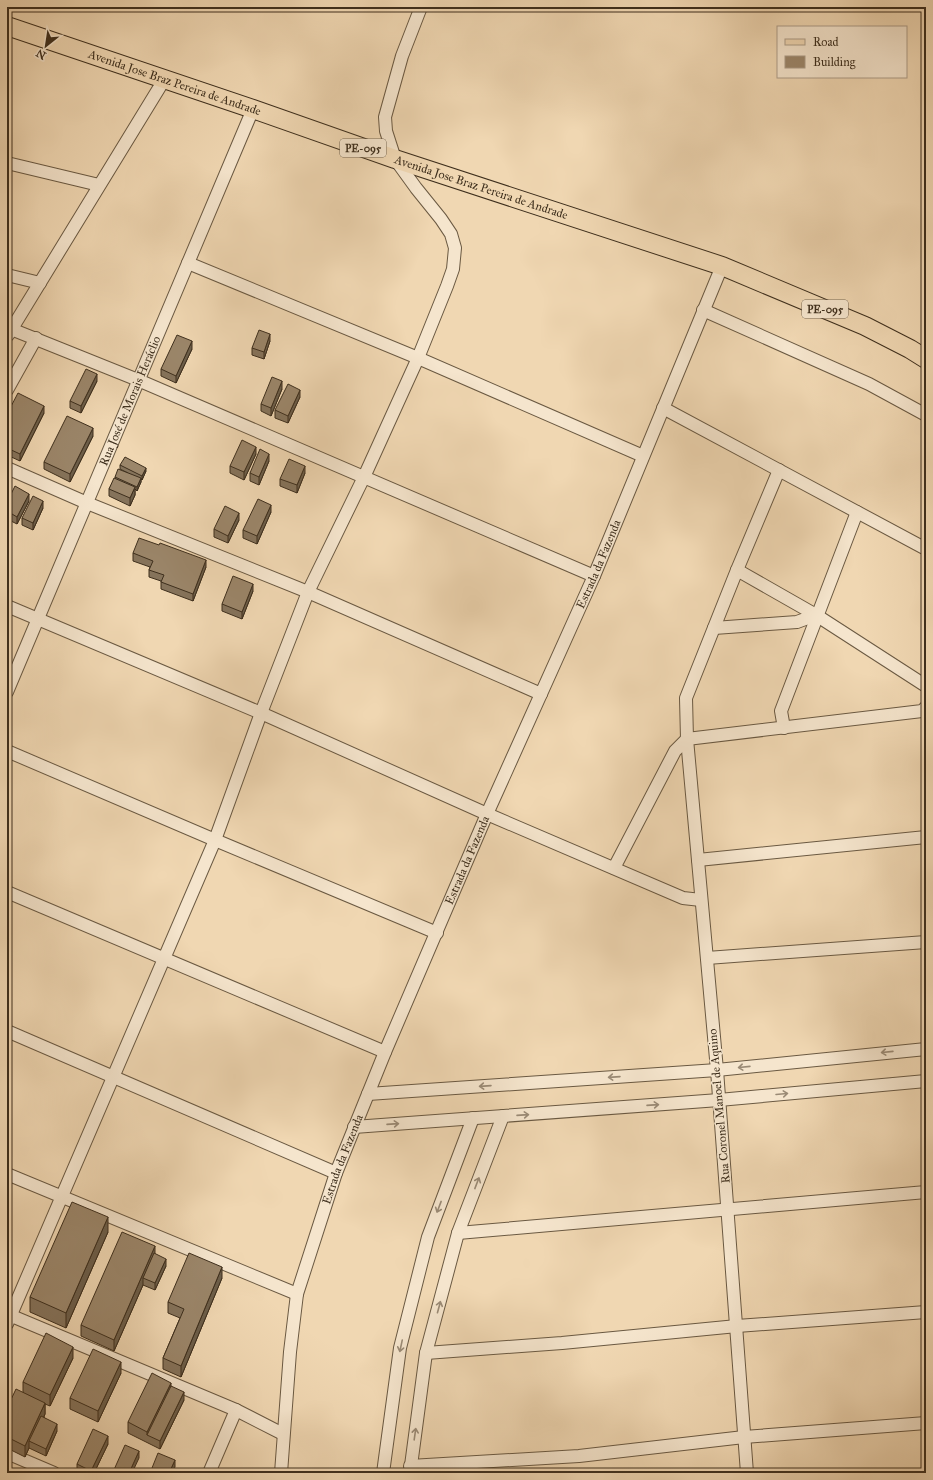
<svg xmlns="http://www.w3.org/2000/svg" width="933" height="1480" font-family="'IM FELL Great Primer',serif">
	<rect width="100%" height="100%" fill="#f0d7b2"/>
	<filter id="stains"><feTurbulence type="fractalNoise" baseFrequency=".005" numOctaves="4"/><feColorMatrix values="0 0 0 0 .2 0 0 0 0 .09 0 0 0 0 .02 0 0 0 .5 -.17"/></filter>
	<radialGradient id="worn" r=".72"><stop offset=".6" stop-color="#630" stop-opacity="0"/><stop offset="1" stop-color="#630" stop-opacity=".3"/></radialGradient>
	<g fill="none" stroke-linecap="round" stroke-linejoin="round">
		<defs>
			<g id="minor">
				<polyline points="7,163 99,185"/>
				<polyline points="188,263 418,358 643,456"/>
				<polyline points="7,275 40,283"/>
				<polyline points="703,310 869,384 926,415"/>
				<polyline points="11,329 138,380 594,576"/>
				<polyline points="8,335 164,80"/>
				<polyline points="7,390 36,338"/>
				<polyline points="663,408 926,549"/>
				<polyline points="7,468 87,503 308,592 541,694"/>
				<polyline points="737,570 816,615 926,686"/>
				<polyline points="7,606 261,713 487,814 683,898 701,900"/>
				<polyline points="714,628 797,622 816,615"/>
				<path id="s1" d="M7,692L253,109"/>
				<polyline points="784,728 781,711 857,512"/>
				<polyline points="7,751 215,840 437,933"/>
				<polyline points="698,860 926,837"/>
				<polyline points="614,868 675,751 687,739 922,711 926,707"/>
				<polyline points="7,892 385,1052"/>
				<polyline points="707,958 926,942"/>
				<polyline points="7,1031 336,1173"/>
				<polyline points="368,1094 717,1070 926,1049"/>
				<polyline points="354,1127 719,1100 926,1081"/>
				<polyline points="7,1174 297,1294"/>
				<polyline points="458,1233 926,1192"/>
				<polyline points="7,1314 236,1410 283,1434"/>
				<polyline points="7,1324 215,840 261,713 308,592 364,477 418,358 447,286 453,269 455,248 451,234 441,219 416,188 395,159 386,131 385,117 402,56 421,7"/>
				<polyline points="426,1353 562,1343 737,1326 926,1312"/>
				<polyline points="7,1453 54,1473"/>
				<polyline points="410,1466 579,1456 744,1437 926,1423"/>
				<polyline points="209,1473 236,1410"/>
				<path id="s2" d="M281,1473L290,1352L297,1294L336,1173L385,1052L487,814L594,576L722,266"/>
				<polyline points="383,1473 400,1348 428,1237 473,1118"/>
				<polyline points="410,1473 426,1353 458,1233 503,1116"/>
				<polyline points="747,1473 717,1070 687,739 686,698 737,570 779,470"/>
			</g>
			<g id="primary">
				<path id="s3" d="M7,26L253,109L395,159L722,266L865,326L910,349L926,359"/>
			</g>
		</defs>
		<!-- minor casing -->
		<use href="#minor" stroke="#6a5942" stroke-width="14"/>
		<!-- primary casing -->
		<use href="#primary" stroke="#3e2f1d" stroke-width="20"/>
		<!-- minor -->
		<use href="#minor" stroke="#f5e5cd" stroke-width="12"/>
		<!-- primary -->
		<use href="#primary" stroke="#f0d7b2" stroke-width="18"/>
	</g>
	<!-- wall -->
	<g fill="#85735b" stroke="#3e2f1d">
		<polygon points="270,341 264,359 252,355 252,348"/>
		<polygon points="192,349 176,383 161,376 161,369"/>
		<polygon points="97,381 81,413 70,408 70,401"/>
		<polygon points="282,389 271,416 261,411 261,404"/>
		<polygon points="300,397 288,423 275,418 275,410"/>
		<polygon points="44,413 20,461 7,455 7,414"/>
		<polygon points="93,436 70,482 44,469 44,462"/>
		<polygon points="256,454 244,480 230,473 230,466"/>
		<polygon points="269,461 259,485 250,481 250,473"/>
		<polygon points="120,465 146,471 142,480 141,479 141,482 137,491 135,489 135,495 130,506 109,496 109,489 115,478 115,477 128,473 120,469"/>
		<polygon points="305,473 297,493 280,486 280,479"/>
		<polygon points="29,501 17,524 7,519 7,502"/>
		<polygon points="43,508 33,530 22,525 22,518"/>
		<polygon points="271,512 257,544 243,538 243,530"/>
		<polygon points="239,520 228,543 214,537 214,529"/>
		<polygon points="133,553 206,567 193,601 161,589 161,581 149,577 149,570 150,567 133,561"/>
		<polygon points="253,591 242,619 222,611 222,604"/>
		<polygon points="108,1232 66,1328 30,1312 30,1297"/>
		<polygon points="155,1254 166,1266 155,1290 143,1285 114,1351 81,1336 81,1325"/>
		<polygon points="222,1278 181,1377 163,1369 163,1358 180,1318 168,1313 168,1302"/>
		<polygon points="73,1358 50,1406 45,1404 45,1414 44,1417 57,1431 46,1456 29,1448 25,1457 7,1448 7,1408 23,1393 23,1382"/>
		<polygon points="121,1373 98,1422 70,1409 70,1398"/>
		<polygon points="171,1386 184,1400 160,1449 128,1433 128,1422"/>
		<polygon points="108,1444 94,1473 81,1473 77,1471 77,1464"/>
	</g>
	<!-- shaded-wall -->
	<g fill="#6c5e4a" stroke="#3e2f1d">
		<polygon points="270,334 270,341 264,359 264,352"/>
		<polygon points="192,341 192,349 176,383 176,376"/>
		<polygon points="97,374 97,381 81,413 81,406"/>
		<polygon points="282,381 282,389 271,416 271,408"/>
		<polygon points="300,390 300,397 288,423 288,416"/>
		<polygon points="44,406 44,413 20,461 20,454"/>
		<polygon points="93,428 93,436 70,482 70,474"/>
		<polygon points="256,447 256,454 244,480 244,472"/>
		<polygon points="269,454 269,461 259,485 259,477"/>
		<polygon points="305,466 305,473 297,493 297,485"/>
		<polygon points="146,468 146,471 142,480 142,476"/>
		<polygon points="141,478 141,482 137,491 137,487"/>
		<polygon points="135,487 135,495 130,506 130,498"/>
		<polygon points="29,494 29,501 17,524 17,517"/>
		<polygon points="43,501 43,508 33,530 33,523"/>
		<polygon points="271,505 271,512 257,544 257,536"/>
		<polygon points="239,513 239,520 228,543 228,536"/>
		<polygon points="206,560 206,567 193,601 193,594"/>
		<polygon points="253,584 253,591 242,619 242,612"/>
		<polygon points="108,1217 108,1232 66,1328 66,1313"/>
		<polygon points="155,1246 155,1257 143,1278 143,1285 114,1351 114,1340"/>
		<polygon points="166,1259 166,1266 155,1290 155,1283"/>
		<polygon points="222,1267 222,1278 181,1377 181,1366"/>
		<polygon points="73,1347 73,1358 50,1406 50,1395"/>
		<polygon points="121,1362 121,1373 98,1422 98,1411"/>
		<polygon points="171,1383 171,1394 147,1435 147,1432"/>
		<polygon points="184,1392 184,1400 160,1449 160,1441"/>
		<polygon points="45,1403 45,1414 32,1442 29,1441 29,1448 25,1457 25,1446"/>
		<polygon points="57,1424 57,1431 46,1456 46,1449"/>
		<polygon points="108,1436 108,1444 94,1473 91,1473 91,1471"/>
		<polygon points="139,1451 139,1458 132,1473 129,1473"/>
		<polygon points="175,1460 175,1467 172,1473 169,1473"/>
	</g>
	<!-- building -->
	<g fill="#9b866a" stroke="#3e2f1d">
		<polygon points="259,330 270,334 264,352 252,348"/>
		<polygon points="177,335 192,341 176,376 161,369"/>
		<polygon points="86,369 97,374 81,406 70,401"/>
		<polygon points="272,377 282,381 271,408 261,404"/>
		<polygon points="288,384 300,390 288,416 275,410"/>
		<polygon points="18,393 44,406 20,454 7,448 7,414"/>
		<polygon points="67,416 93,428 70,474 44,462"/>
		<polygon points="242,440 256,447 244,472 230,466"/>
		<polygon points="260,449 269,454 259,477 250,473"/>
		<polygon points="125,457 146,468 142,476 120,465"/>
		<polygon points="289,459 305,466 297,485 280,479"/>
		<polygon points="118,469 141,478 137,487 115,477"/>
		<polygon points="114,478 135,487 130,498 109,489"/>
		<polygon points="15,486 29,494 17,517 7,511 7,502"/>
		<polygon points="33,496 43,501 33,523 22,518"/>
		<polygon points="258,499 271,505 257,536 243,530"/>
		<polygon points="225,506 239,513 228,536 214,529"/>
		<polygon points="139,538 159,545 160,543 206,560 193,594 161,582 164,575 149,570 153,561 133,553"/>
		<polygon points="233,576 253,584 242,612 222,604"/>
		<polygon points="72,1202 108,1217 66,1313 30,1297"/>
		<polygon points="122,1232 155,1246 114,1340 81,1325"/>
		<polygon points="154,1253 166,1259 155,1283 143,1278"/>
		<polygon points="189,1253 222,1267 181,1366 163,1358 184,1309 168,1302"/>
		<polygon points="46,1333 73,1347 50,1395 23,1382"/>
		<polygon points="93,1349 121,1362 98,1411 70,1398"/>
		<polygon points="152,1373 171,1383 147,1432 128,1422"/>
		<polygon points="171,1386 184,1392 160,1441 147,1435"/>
		<polygon points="16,1389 45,1403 25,1446 7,1437 7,1408"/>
		<polygon points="41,1416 57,1424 46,1449 29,1441"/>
		<polygon points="93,1429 108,1436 91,1471 77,1464"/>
		<polygon points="125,1445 139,1451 129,1473 115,1473 113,1472"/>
		<polygon points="158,1453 175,1460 169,1473 150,1473"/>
	</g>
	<!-- one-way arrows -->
	<defs><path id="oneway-shaft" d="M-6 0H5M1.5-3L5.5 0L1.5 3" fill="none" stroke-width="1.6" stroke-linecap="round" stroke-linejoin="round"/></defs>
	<g stroke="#9a8a75">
		<use href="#oneway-shaft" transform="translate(887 1052) rotate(174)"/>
		<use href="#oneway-shaft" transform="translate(744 1067) rotate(174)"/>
		<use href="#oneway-shaft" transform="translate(614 1077) rotate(176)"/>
		<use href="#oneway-shaft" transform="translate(485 1086) rotate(176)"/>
		<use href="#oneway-shaft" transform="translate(782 1094) rotate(-5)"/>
		<use href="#oneway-shaft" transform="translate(653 1105) rotate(-4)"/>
		<use href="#oneway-shaft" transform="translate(523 1115) rotate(-4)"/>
		<use href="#oneway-shaft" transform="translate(393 1124) rotate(-4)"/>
		<use href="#oneway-shaft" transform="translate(477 1183) rotate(-69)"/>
		<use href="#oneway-shaft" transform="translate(439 1207) rotate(111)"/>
		<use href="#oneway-shaft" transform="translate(439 1307) rotate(-75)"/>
		<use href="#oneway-shaft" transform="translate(401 1346) rotate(102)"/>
		<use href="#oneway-shaft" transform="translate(415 1434) rotate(-82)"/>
	</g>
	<g text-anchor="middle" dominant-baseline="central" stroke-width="3" stroke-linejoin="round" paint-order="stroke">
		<!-- shield labels -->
		<g fill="#f5e5cd" stroke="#756652" stroke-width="1">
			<rect x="340" y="139" width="46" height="18" rx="3"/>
			<rect x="802" y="300" width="46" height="18" rx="3"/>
		</g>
		<g font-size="11" font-weight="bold" fill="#3e2f1d">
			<text x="363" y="148">PE-095</text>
			<text x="825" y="309">PE-095</text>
		</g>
		<!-- street labels -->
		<g font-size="12" fill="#3e2f1d" stroke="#f5e5cd">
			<text stroke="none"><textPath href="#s3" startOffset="177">Avenida Jose Braz Pereira de Andrade</textPath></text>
			<text stroke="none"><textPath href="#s3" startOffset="501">Avenida Jose Braz Pereira de Andrade</textPath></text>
			<text stroke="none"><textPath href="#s1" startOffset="316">Rua José de Morais Heráclio</textPath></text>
			<text stroke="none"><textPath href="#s2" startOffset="970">Estrada da Fazenda</textPath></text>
			<text stroke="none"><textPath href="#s2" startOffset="646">Estrada da Fazenda</textPath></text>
			<text transform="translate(719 1106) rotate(-95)">Rua Coronel Manoel de Aquino</text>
			<text stroke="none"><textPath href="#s2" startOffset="322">Estrada da Fazenda</textPath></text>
		</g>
	</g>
	<!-- margin -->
	<rect width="933" height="1480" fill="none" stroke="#f0d7b2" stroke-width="24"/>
	<rect x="8" y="8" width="917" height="1464" fill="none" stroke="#3e2f1d" stroke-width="2"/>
	<rect x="12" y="12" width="909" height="1456" fill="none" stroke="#3e2f1d"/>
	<!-- legend -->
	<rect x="777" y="26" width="130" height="52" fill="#f5e5cd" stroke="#ac9c87"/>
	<rect x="785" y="39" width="20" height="6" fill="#f0d7b2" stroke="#ac9c87"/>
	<text x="813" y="46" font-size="12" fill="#3e2f1d">Road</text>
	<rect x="785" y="56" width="20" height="12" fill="#9b866a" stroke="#ac9c87"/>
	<text x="813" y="66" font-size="12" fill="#3e2f1d">Building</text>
	<!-- north arrow -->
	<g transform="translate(46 46) rotate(210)" stroke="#f5e5cd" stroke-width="3" paint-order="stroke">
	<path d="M0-3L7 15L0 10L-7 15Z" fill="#3e2f1d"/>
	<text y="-6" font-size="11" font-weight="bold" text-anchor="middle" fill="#3e2f1d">N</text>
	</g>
	<rect width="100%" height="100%" filter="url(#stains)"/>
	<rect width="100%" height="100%" fill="url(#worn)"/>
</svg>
